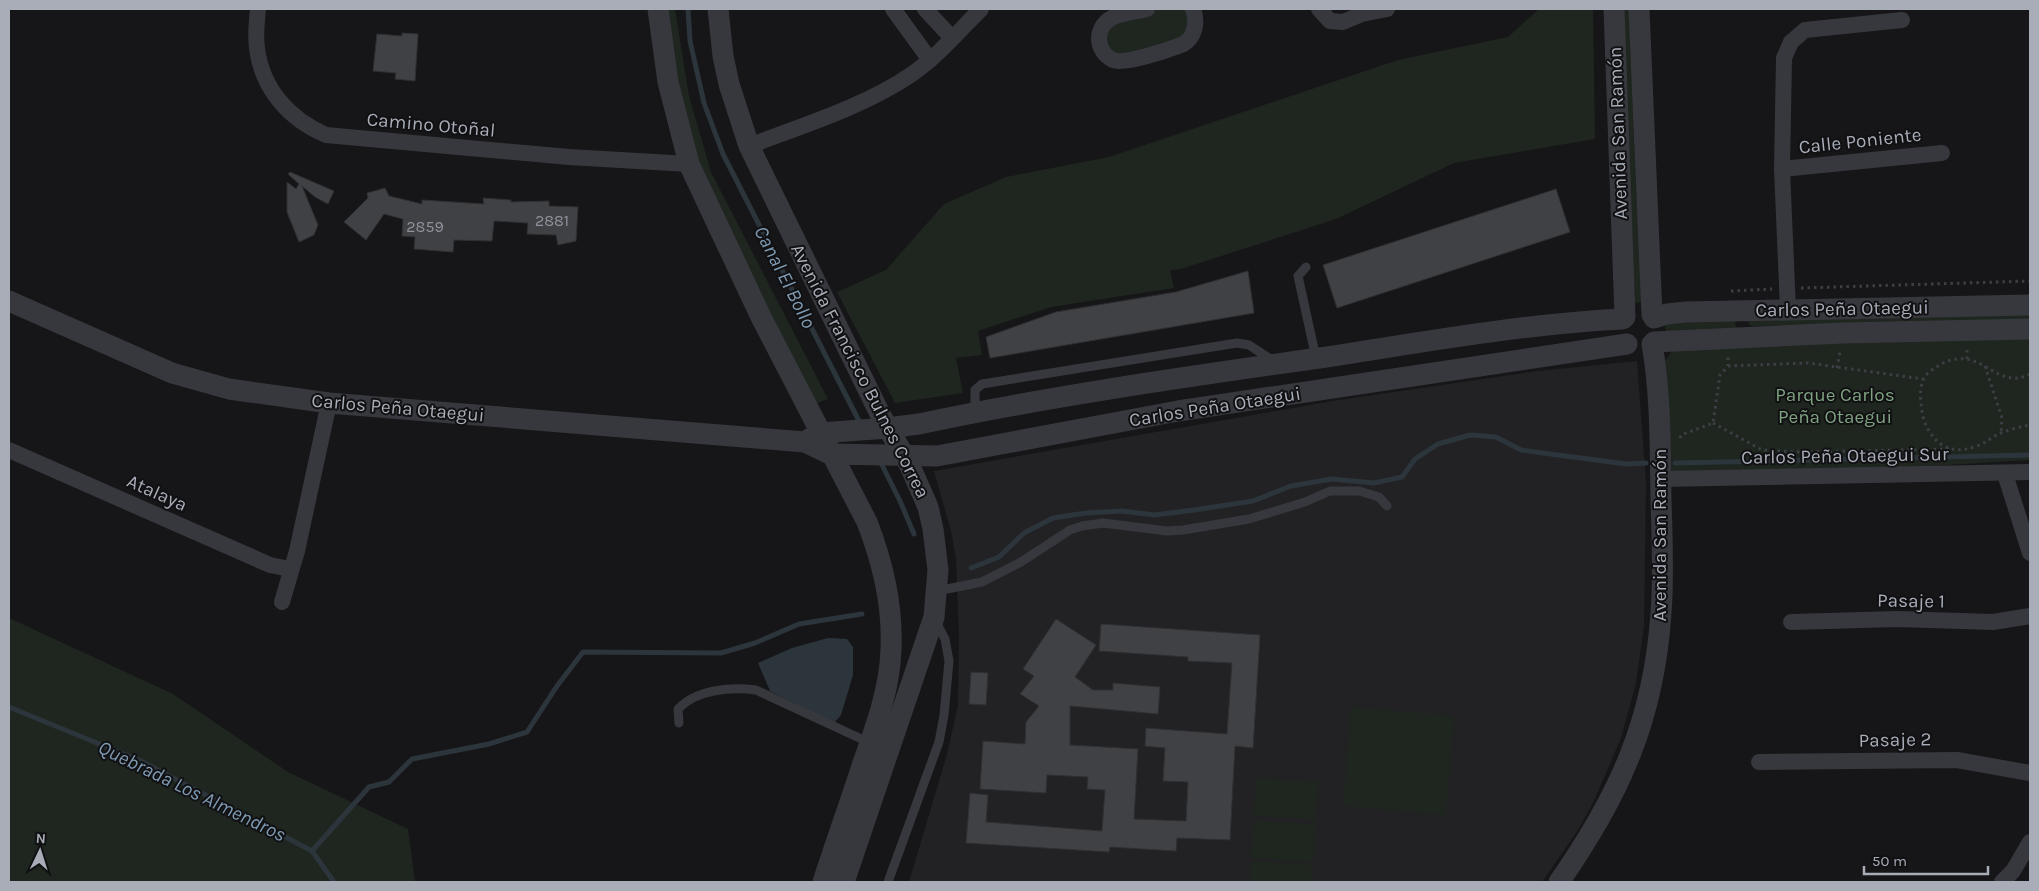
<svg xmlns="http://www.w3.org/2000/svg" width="2039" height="891" font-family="Karla,sans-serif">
	<rect width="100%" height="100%" fill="#161618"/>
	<!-- built -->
	<polygon fill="#222225" points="1637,361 1646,483 1644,626 1636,683 1621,738 1594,801 1578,830 1542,882 909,882 947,754 958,705 959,637 956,559 952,535 934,471 1339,400 1538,371"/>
	<!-- green -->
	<g fill="#1e261f">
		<polygon points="662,9 675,9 689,96 711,172 828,399 815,404 689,155"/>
		<polygon points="1156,9 1187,9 1190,27 1183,39 1126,56 1104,49 1104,36 1112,25 1154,11"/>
		<polygon points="1539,9 1593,9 1595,139 1454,163 1336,219 1181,269 1170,270 1174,288 1051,307 978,331 982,355 956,358 963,393 895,403 837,292 886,270 944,204 1006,177 1109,157 1398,60 1508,37"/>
		<polygon points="1622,9 1629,9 1636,192 1644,297 1642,302 1635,303"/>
		<polygon points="2030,314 2030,321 1752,326 1748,324 1750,320"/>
		<polygon points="1736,318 1735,324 1738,330 1666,331 1665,324"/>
		<polygon points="2030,336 2030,460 1912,467 1668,473 1665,361 1672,351 1836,343"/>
		<polygon points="9,618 173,694 288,772 408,829 415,882 9,882"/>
		<polygon points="1351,707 1454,716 1446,815 1343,806"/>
		<polygon points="1256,778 1318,782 1315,820 1254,816"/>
		<polygon points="1254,820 1316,824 1313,862 1251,858"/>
		<polygon points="1251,861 1313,865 1312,882 1250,882"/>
	</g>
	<!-- water -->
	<polygon fill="#2c353c" points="828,638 847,639 853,647 853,675 841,715 834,723 770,691 758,663 792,648"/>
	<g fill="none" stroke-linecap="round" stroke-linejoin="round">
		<!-- stream -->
		<g stroke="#2c353c" stroke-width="5">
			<polyline points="688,9 690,41 704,103 723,154 861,425"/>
			<polyline points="880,461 900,501 914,534"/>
			<polyline points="1675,463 2030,455"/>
			<polyline points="971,568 999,557 1024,533 1053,518 1086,513 1122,511 1154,515 1194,510 1253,501 1291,486 1332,479 1374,483 1402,477 1415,459 1438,444 1470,435 1496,437 1521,450 1626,464 1646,463"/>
			<polyline points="9,707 141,761 312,851 334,882"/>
			<polyline points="312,851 369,787 389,782 412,759 489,744 527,732 557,686 583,652 721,653 755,643 799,624 862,614"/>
		</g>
	</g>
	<!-- building -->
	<g fill="#404145" stroke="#303034">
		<polygon points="402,33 418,34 415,81 395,79 396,73 373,71 377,34 402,36"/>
		<polygon points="290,172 334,191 328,204 315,197 302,186 318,225 314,235 299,242 287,212 287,182 296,189 299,184 288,174"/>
		<polygon points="385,188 389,196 422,204 422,200 484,204 483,198 511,200 511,202 549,201 549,206 578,207 576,241 558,245 556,235 527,234 528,223 494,221 492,241 454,240 453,252 414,249 415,237 402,236 403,219 384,214 366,240 344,222 368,198 367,193"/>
		<polygon points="1556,189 1570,232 1337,308 1323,265"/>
		<polygon points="1248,271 1254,313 990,358 986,337 1056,312 1176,292"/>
		<polygon points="1056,619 1096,645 1075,677 1093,690 1113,690 1113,683 1160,687 1158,714 1070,706 1070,745 1138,749 1134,819 1186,821 1188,782 1163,781 1165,748 1145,746 1146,728 1227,734 1232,663 1188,661 1188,657 1099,651 1101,624 1260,635 1253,748 1235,746 1230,840 1177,838 1176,851 1110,847 1109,852 966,843 970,793 988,795 986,822 1102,831 1105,790 1087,789 1088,777 1047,775 1046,793 980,789 983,741 1025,744 1026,722 1039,706 1020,694 1034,676 1023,669"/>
		<polygon points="971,672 988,673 986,705 969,704"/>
	</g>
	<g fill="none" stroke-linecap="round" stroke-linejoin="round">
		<!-- path -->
		<g stroke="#3d3f44" stroke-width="3" stroke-dasharray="2.5 4" stroke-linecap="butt">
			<polyline points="1801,288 2030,281"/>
			<polyline points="1731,291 1772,289"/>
			<polyline points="1967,350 1967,359"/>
			<polyline points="1728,366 1808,363 1923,379"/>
			<polyline points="1985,366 2002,418 2001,433"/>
			<polyline points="1837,368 1840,352"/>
			<path d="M2030,374C1995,393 1980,340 1938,366C1933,369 1927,373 1924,378C1918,388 1921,410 1924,420C1933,445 1951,456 1977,446C1986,443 1993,436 2001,433C2010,429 2021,427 2030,425"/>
			<polyline points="1713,423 1762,450 1800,452 1950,449"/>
			<polyline points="1680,438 1681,435 1713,423 1720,375 1728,366 1728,356"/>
		</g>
		<!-- service -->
		<g stroke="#37383d" stroke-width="9">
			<polyline points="1306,267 1298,276 1316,358"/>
			<polyline points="975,413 975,390 982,384 1237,343 1249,345 1275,362"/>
			<polyline points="937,591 982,582 1021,562 1070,530 1082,526 1103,523 1167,531 1183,530 1249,519 1305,502 1330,491 1359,491 1379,497 1387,506"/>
			<path d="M679,723L678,709C697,689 731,687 756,690L870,743"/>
			<polyline points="888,882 939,742 944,715 949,661 945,639 935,620"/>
		</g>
		<!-- minor -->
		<g stroke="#37383d" stroke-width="16">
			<path d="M258,9C257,21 255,35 257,48C262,89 289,119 326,135L569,157L689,164"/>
			<polyline points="893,9 930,60"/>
			<polyline points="925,9 952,38"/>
			<path d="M1147,9C1136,12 1120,12 1110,19C1094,29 1096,52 1113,60C1124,65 1168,50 1181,45C1185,44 1190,39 1192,35C1196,27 1196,17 1193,9"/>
			<polyline points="1319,9 1330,21 1343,22 1362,14 1387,9"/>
			<path d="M749,146C801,126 866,106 912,74C938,56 959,31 981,9"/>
			<polyline points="1782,169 1942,153"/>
			<polyline points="1788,310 1782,169 1784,58 1791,42 1805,30 1902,20"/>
			<polyline points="9,450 270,565 290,569"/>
			<polyline points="2005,474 2030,553"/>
			<polyline points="1661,479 2030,472"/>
			<polyline points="282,602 297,551 329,403"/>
			<polyline points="1791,622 1897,619 1993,622 2030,616"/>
			<polyline points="1759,762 1957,760 2030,773"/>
			<polyline points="2002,882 2013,871 2030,842"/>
		</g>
		<!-- tertiary -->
		<g stroke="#37383d" stroke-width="21">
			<path d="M658,9L668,82L689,164L761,317L867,522C883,563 893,604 891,649C890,688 876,726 863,763C850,803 836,842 823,882"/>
			<polyline points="718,9 723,56 729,84 749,146 881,416 910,466 928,507 933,529 938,570 934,617 844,882"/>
			<polyline points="1614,9 1625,317"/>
			<polyline points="1639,9 1652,315"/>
			<polyline points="9,301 172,373 229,389 329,403 805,442 830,454 937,456 1178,411 1627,344"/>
			<polyline points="1654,318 1667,314 1686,312 2030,305"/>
			<polyline points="1654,342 1843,333 2030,329"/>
			<path d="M809,439L820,433L888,428L919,424C1051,396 1185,377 1319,358C1419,343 1521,324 1623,319"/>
			<path d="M1559,882C1619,796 1654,720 1661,613C1664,575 1662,537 1661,499C1660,448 1661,395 1652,344"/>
		</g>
	</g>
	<g text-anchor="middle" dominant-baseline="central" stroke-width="4" stroke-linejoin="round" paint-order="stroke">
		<!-- number labels -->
		<g font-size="16" fill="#8e929b">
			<text x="552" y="220">2881</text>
			<text x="425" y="226">2859</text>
		</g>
		<!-- street labels -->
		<g font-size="19" fill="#a8adb8" stroke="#111113">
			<text transform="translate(431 125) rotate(5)">Camino Otoñal</text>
			<text transform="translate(1618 133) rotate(-92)">Avenida San Ramón</text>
			<text transform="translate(1860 141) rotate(-6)">Calle Poniente</text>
			<text transform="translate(1842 309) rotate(-1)">Carlos Peña Otaegui</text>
			<text transform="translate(860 371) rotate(63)">Avenida Francisco Bulnes Correa</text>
			<text transform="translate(1215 407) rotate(-9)">Carlos Peña Otaegui</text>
			<text transform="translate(398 408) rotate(5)">Carlos Peña Otaegui</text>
			<text transform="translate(1845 456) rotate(-1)">Carlos Peña Otaegui Sur</text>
			<text transform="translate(157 493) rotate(24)">Atalaya</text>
			<text transform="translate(1660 535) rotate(-90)">Avenida San Ramón</text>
			<text transform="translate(1911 601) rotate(1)">Pasaje 1</text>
			<text transform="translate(1895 740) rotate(-1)">Pasaje 2</text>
		</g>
		<!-- park labels -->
		<g font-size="19" fill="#7fa381" stroke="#111113">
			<text x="1835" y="395">Parque Carlos<tspan x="1835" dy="22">Peña Otaegui</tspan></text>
		</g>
		<!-- water labels -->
		<g font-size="20" font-style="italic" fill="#7f9bb3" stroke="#111113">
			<text transform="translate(785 277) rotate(63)">Canal El Bollo</text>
			<text transform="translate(192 791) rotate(26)">Quebrada Los Almendros</text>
		</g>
	</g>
	<!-- border -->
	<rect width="2039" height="891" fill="none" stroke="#a8adb8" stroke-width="20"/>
	<!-- north arrow -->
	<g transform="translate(40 851) rotate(4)" stroke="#111113" stroke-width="4" paint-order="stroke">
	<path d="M0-4L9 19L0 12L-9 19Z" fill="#a8adb8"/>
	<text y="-8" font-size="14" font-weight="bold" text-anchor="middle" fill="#a8adb8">N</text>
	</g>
	<!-- scale -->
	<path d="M1864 866v8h124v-8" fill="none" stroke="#a8adb8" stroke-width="2.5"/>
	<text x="1872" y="866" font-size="15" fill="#a8adb8" stroke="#111113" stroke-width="4" paint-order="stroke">50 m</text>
</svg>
